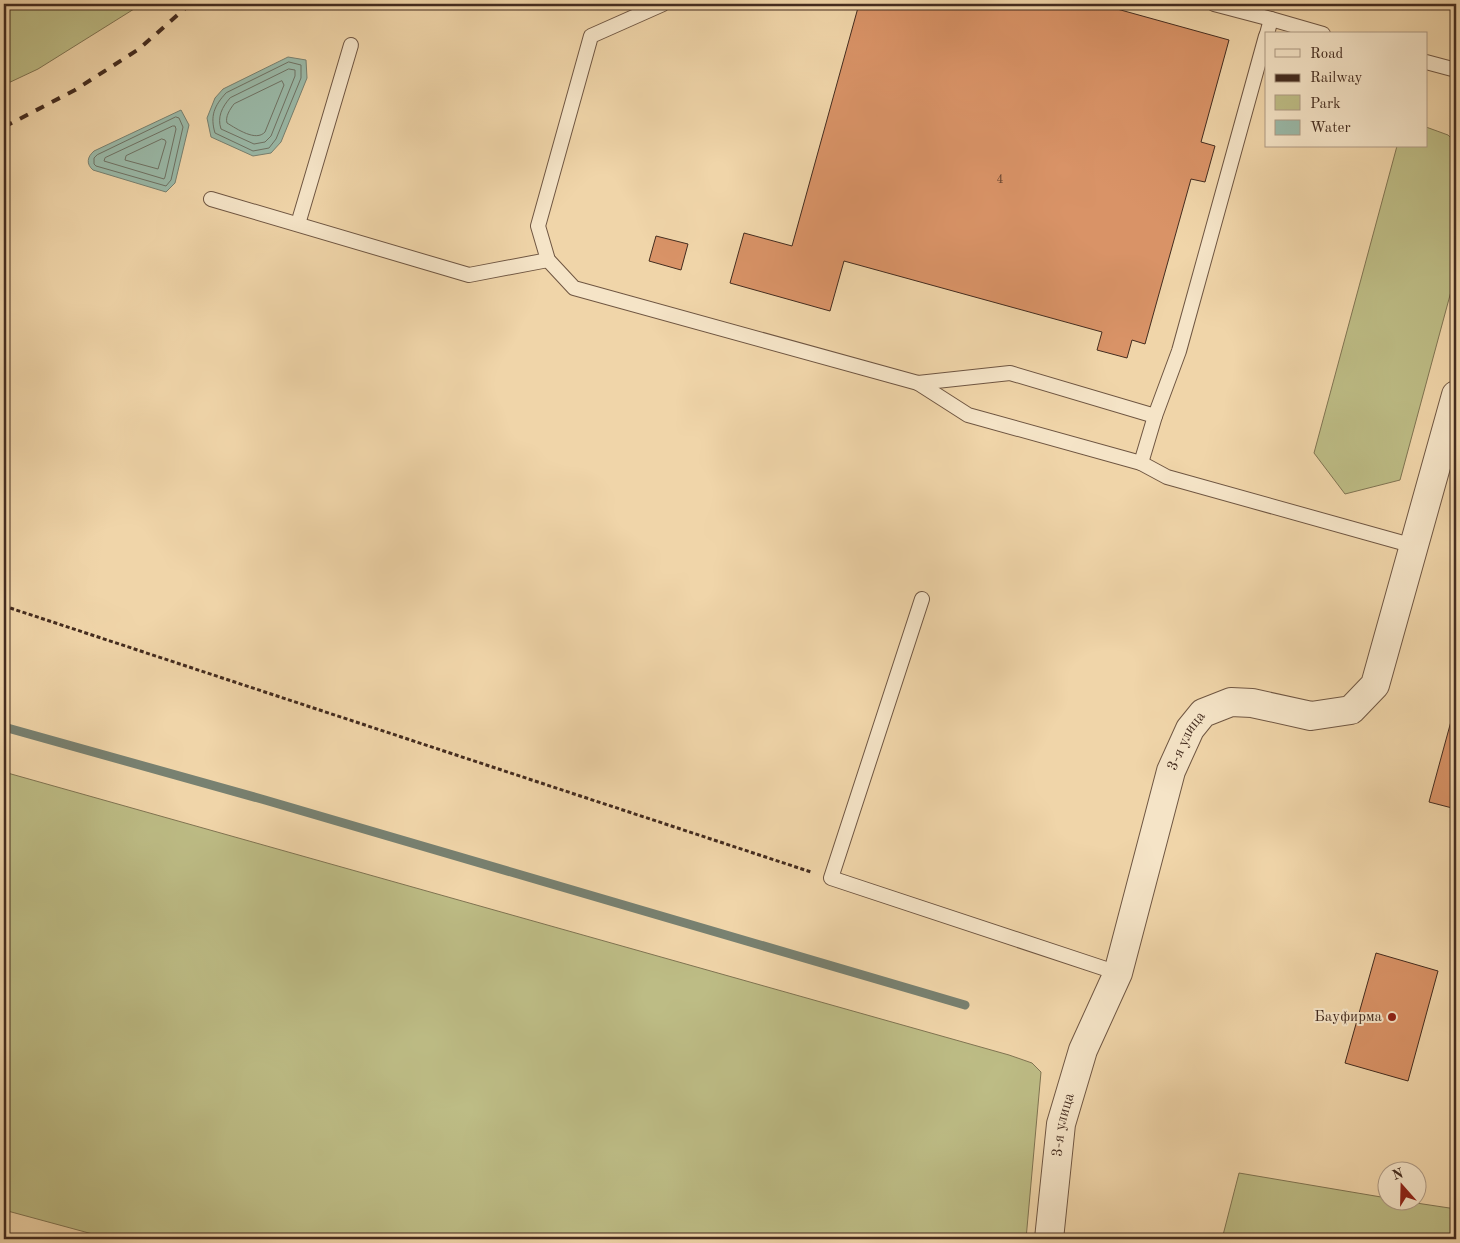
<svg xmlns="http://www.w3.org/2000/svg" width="1460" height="1243" font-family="'Old Standard TT',serif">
	<rect width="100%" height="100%" fill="#f0d5a9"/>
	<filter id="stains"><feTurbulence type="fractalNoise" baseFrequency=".004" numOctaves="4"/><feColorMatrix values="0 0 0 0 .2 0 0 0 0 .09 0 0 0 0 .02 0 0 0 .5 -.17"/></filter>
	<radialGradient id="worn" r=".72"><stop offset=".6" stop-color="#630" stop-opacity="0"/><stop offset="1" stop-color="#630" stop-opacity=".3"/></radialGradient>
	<!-- green -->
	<g fill="#bdbc85" stroke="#807452">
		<polygon points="4,4 142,4 38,69 4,85"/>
		<polygon points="1426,127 1448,135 1456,143 1456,273 1400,480 1345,494 1314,453 1397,146 1426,146"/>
		<polygon points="4,772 1009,1055 1032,1063 1041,1072 1026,1239 111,1239 4,1210"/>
		<polygon points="1239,1173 1387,1198 1388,1200 1403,1201 1456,1209 1456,1239 1222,1239"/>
	</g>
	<!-- water -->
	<g fill="#9ab9a8" stroke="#788171">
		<polygon points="288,57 306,60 307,78 281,142 271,153 253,156 211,137 207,118 215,98 223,89"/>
		<path d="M181,110L189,125L175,183L166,192L93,170C86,164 87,157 94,151Z"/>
	</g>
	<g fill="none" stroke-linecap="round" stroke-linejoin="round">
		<!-- shore -->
		<g stroke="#6f7264" stroke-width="1">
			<path d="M289,62L301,65V78L276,139L269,148L253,151L215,133C210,116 214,106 226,93Z"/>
			<path d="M289,69L295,70V76L271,136L265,142L254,144L221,129C217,117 222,107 230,98Z"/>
			<path d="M282,81L284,85L265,132C256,142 237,129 227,123C225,117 230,109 234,104Z"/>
			<polygon points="176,117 179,118 183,127 171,180 166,186 96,166 94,164 94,158 97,155"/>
			<polygon points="173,126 175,126 176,129 165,177 164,179 104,161 105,158"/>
			<polygon points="162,139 165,140 166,142 158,169 125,160 126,156"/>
		</g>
		<!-- stream -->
		<g stroke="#788171" stroke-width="9">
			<polyline points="4,727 265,800 965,1005"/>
			<polyline points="1455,1155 1456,1155"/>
		</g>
	</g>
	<!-- building -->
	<g fill="#d99367" stroke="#442c1f">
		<polygon points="859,4 1099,4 1229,40 1201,142 1215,146 1205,182 1191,179 1145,344 1132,340 1127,358 1097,350 1102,332 844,261 830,311 730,283 744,233 792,246"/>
		<polygon points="656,236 688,244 681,270 649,261"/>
		<polygon points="1456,703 1456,809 1429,802"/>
		<polygon points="1376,953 1438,971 1408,1081 1345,1063"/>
	</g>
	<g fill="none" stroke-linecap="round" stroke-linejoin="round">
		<defs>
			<g id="service">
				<polyline points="663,4 591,36 538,226 548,260 574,288 918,383 1010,373 1155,416 1179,351 1266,36"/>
				<polyline points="1214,4 1271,19 1267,34"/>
				<polyline points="1271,19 1323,34"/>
				<polyline points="1426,62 1456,70"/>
				<polyline points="211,199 469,275 548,260"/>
				<polyline points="298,224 351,45"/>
				<polyline points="918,383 968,415 1141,463 1155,416"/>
				<polyline points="1141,463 1167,477 1414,546"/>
				<polyline points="922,599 831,878 1118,973"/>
			</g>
			<g id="minor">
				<path id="s1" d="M1049,1239L1061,1124L1083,1050L1118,973L1171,771L1190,729L1203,713L1231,702L1252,703L1311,716L1351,710L1375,685L1456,395"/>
			</g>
		</defs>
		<!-- service casing -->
		<use href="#service" stroke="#6f5642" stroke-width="16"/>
		<!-- minor casing -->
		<use href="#minor" stroke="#6f5642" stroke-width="30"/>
		<!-- path -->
		<polyline stroke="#442c1f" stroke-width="3" stroke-dasharray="4 2.5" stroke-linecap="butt" points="4,606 811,872"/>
		<!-- service -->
		<use href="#service" stroke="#f5e4c7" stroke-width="14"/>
		<!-- minor -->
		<use href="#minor" stroke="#f5e4c7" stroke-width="28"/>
		<!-- rail -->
		<polyline stroke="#442c1f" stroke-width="4" stroke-dasharray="9 9" stroke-linecap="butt" points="4,127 75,90 139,49 190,4"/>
	</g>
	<!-- markers -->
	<circle fill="#8f2418" stroke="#f5e4c7" stroke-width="2" cx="1392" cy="1017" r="5"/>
	<g text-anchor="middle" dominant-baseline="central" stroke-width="4" stroke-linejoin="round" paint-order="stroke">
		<!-- number labels -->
		<g font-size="12" fill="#694631">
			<text x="1000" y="180">4</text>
		</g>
		<!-- street labels -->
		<g font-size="15" fill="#442c1f" stroke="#f5e4c7">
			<text stroke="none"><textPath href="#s1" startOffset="520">3-я улица</textPath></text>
			<text stroke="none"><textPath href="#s1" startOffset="115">3-я улица</textPath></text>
		</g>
		<!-- poi labels -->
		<g font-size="15" fill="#442c1f" stroke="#f5e4c7" text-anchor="end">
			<text x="1382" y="1017">Бауфирма</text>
		</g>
	</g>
	<!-- margin -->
	<rect width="1460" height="1243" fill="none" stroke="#f0d5a9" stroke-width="20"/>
	<rect x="5" y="5" width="1450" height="1233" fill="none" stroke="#442c1f" stroke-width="2.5"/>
	<rect x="10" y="10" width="1440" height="1223" fill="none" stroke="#442c1f"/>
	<!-- legend -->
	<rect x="1265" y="32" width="162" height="115" fill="#f5e4c7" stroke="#ae9a84"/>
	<rect x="1275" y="49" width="25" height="8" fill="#f5e4c7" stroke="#ae9a84"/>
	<text x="1310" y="58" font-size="15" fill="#442c1f">Road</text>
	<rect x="1275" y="74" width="25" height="8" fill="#442c1f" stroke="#ae9a84"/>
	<text x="1310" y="82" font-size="15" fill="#442c1f">Railway</text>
	<rect x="1275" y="95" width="25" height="15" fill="#bdbc85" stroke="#ae9a84"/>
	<text x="1310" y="108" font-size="15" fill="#442c1f">Park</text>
	<rect x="1275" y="120" width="25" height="15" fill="#9ab9a8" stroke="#ae9a84"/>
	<text x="1310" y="132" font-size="15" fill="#442c1f">Water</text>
	<!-- north arrow -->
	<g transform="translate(1402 1186) rotate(340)"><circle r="24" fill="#f5e4c7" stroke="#ae9a84"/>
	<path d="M0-4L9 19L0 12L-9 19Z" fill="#8f2418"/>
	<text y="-8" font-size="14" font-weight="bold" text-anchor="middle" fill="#442c1f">N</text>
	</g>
	<rect width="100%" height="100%" filter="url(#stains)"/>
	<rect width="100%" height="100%" fill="url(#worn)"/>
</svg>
